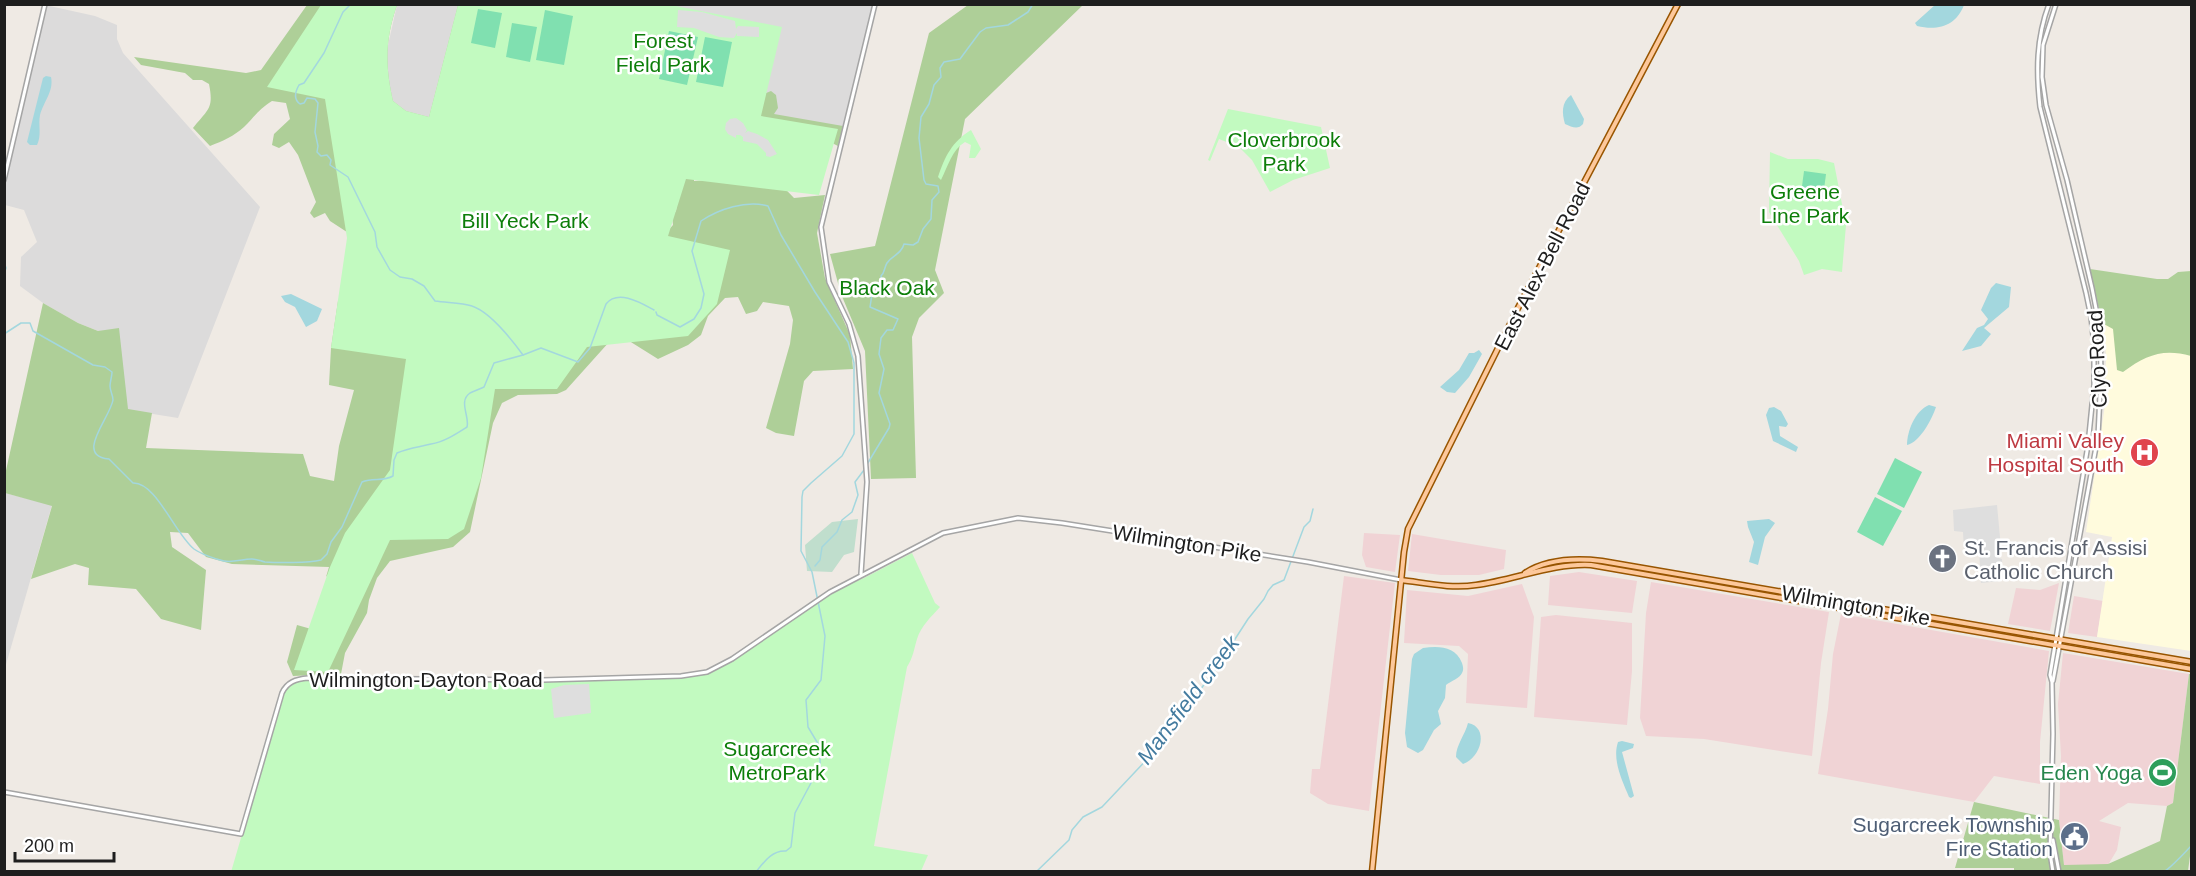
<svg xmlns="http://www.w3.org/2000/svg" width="2196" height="876" font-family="Helvetica,sans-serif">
	<rect width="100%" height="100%" fill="#efeae4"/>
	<!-- residential -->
	<g fill="#dcdbdb">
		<polygon points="45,5 95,16 117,25 117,39 123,53 260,207 178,418 128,410 98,331 78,323 43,303 20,286 21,257 37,242 24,210 5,205 5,180"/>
		<polygon points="397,5 458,5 429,117 406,111 393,101 387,75 386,54"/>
		<polygon points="671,5 876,5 844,130 761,116 678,8"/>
		<polygon points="5,493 52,505 5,668"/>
	</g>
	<!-- commercial -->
	<g fill="#f0d3d5">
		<polygon points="1364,533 1400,535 1395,572 1366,567 1362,555"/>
		<polygon points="1412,534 1506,550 1504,569 1479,575 1441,575 1408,571"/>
		<polygon points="1579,572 1637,581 1632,613 1548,605 1550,576"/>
		<polygon points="1344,576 1395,583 1369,811 1328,804 1310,793 1312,769 1320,769"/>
		<polygon points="1651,582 1829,612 1821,663 1812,756 1704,739 1646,736 1640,718 1646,613"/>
		<polygon points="2059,583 2050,631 2008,624 2016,588 2040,590"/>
		<polygon points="1522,584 1534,617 1527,708 1466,703 1468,654 1459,646 1404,643 1407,590 1468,596"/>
		<polygon points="2074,596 2103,601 2097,637 2068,633"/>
		<polygon points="1841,614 2049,651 2040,742 2040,784 1994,776 1974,802 1818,774 1828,709 1833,654"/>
		<polygon points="1556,615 1632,623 1632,671 1627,725 1534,717 1541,617"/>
		<polygon points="2063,653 2189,674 2173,803 2167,806 2128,803 2099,821 2121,827 2117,850 2108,865 2064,865 2059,820 2061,756 2058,704"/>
	</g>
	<!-- education -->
	<polygon fill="#fffbdd" points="2191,293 2191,651 2097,637 2112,537 2086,532 2105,405 2106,355 2101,302"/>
	<!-- forest -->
	<g fill="#aecf98">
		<path d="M307,5H397C385,40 385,65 393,101L406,111L429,117L458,5H468L457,53L552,72L541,102L495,93L500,72L451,64L427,150L443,211L468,230L472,241L488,249L495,245L506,204L507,179L511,174L518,151V143C509,135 498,133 490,126L491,121C515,120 529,140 535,161H545L563,72L589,68L600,70L608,63L611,52L600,41L602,35L607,30L610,7L621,5L618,8L615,36L627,38L636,24L638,11C647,11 652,14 657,22L644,29L646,35L642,38L645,55L659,58L663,61L659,79C677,100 706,88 728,96C739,92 748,88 759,96L771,91L776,95L778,108L774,114L843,126L838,146L830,142V133L791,126L785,128L761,125L750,119L719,109L647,98L642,101L629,104L627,108L631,126C628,134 620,144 614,150L612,159L618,165L622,176C617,185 607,188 597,191L594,195L581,243L578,264L606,271L626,270L629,265L621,247L624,241L633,237L664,235L673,225L672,215L676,211L681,178L688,161H694V181C718,179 710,181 723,164L732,162L740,164L743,174L766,169L794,198L825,195L817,233L825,278L850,335L853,369L813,371L804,381L794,436L776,433L766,428L790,344L793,320L789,306L763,302L757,311L746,314L738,297L725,298L708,316L701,335L688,345L658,359L626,339L610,341L566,390L557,394L518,395L502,403L493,423L470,532L453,547L390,561L377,578L369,600L367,613L345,653L341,674L293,676L287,662L297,625L336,636L349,611L366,557L376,542L389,528L442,525L457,518C467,492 473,468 476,440L473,437L457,442L426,457L380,492L350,546L326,577L329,567L232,564L206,557L188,533L170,532L172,547L206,570L201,630L161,619L136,589L88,585L89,568L75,564L31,579L52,506L5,493V475L43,303L78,323L98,331L119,328L128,409L152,413L146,448L303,454L310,476L334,481L339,446L354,390L329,385L331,348L338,301L355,292L364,274L367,251L353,236L330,221L325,213L314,218L310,213L316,202L298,155L289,142L279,148L272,145L274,134L290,119L286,103L272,101C258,110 255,116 244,127C234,136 223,141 210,146L193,128C208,109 214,109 209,84L202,80H193L185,73L141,65L134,57L246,73L261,70Z"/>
		<polygon points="968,5 1083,5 965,119 935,270 944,293 919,318 912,337 916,478 871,479 865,351 841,294 830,254 875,246 929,33"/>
		<path d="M2090,269L2157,279H2168L2178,272L2191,271V356C2163,348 2146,355 2123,372L2117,370L2113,329L2102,323Z"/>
		<polygon points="2189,674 2191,674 2192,841 2188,871 2014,872 2014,868 1955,868 1974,802 2059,820 2064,865 2108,864 2160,841 2167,806 2173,803"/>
	</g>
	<!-- wetland -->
	<polygon fill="#c0decd" points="858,519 854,552 844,555 832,572 807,571 805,545 832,522"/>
	<!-- park -->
	<g fill="#c2fac0">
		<path d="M321,5H397C385,40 385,65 393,101L406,111L429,117L458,5H671L782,27L761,116L838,129L819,195L686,179L668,236L730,250L717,304L688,336L587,347L557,389H495L481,478L464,529L448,539L390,540L328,672L294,670L330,567L345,533L390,470L406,359L331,348L347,238L325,99L267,87Z"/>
		<polygon points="1228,109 1321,127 1330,168 1293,180 1270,192 1252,160 1239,147 1219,139 1210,161 1208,160"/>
		<path d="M971,130L981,149L975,158H969L971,145L965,142C952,150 948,166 941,180L938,177C945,156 952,142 971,130Z"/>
		<polygon points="1770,152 1788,159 1818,159 1834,163 1846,225 1842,272 1822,269 1804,275 1799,261 1769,212"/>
		<path d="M912,553L935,603L940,607C931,617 921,626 917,639C914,649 913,658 907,667L874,846L928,855L921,871L231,872L285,688L298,679L490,680L660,677L707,672L732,659L830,592L864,578Z"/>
	</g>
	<!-- pitch -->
	<g fill="#80e0b0">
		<polygon points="478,9 502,13 495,48 471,43"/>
		<polygon points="545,10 573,16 564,65 536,60"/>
		<polygon points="512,23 537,27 530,62 506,57"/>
		<polygon points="669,31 698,37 687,85 659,79"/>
		<polygon points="705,37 732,42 723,87 696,82"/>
		<polygon points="1804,171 1826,174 1823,197 1801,194"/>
		<polygon points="1895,458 1922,472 1904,508 1877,494"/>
		<polygon points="1875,497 1902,511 1883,546 1857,532"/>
	</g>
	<!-- parking -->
	<g fill="#dedede">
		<polygon points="678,10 702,12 735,21 736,29 738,26 759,27 759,37 737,36 737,33 734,38 719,37 694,28 677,27"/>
		<polygon points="736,118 743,123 747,130 745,133 748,131 757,134 768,140 777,154 770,157 766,156 766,153 757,144 743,141 743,137 740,135 736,135 736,138 728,134 725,129 726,123 730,119"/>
		<polygon points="1997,505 2001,548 1998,548 1999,558 2002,559 2003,578 2000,579 2000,581 1981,583 1979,549 1964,549 1963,532 1954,531 1953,510"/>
		<polygon points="589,684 591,713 554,718 551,689 564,685"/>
	</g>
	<!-- water -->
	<g fill="#a3d7de">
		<path d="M1935,5V4L1964,5C1956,26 1938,31 1917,26L1915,23Z"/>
		<path d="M46,76L51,77C54,91 44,101 40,115C38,125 42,135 37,145H30L27,142L43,78Z"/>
		<path d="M1571,95L1584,119L1583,124C1578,130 1572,127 1565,124C1562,113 1561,103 1571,95Z"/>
		<polygon points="1996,283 2011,287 2009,307 1984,328 1991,334 1981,346 1962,351 1977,328 1984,325 1988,319 1981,310 1991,288"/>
		<polygon points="291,294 322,309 317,321 306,327 295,307 285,302 281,296"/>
		<polygon points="1479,350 1482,354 1469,377 1455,393 1447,392 1440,387 1459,370 1469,353 1474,353"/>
		<path d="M1929,405L1936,407C1932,419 1920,442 1907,445C1907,431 1915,411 1929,405Z"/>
		<polygon points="1774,407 1781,411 1788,424 1786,427 1779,426 1780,436 1798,447 1796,452 1773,441 1766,415 1769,408"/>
		<polygon points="1769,519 1775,523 1765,537 1758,565 1749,562 1754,542 1748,527 1747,521"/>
		<path d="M1423,648C1439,646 1455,646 1462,663C1463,666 1464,670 1462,673C1460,678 1451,681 1446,685L1445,698L1438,711L1441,724L1434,730L1423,750L1418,753L1407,747L1405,733L1412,659L1414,654Z"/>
		<path d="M1468,723C1489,727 1482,757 1463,764L1456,757C1456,745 1465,735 1468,723Z"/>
		<path d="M1622,741L1634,744L1633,748L1622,752L1634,796L1631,798L1629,797C1622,780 1612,760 1618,742Z"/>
	</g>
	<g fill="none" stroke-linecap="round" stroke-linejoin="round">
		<!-- stream -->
		<g stroke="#a3d7de" stroke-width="1.5">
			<path d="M351,4L343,12L324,53L304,83L299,85C295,92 293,99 300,104L304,103L307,98L315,99L318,103L315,132L318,146L317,152L321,156L327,155L331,160L330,165L348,177L375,232L377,247L390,270L400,277L412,279L424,286L435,301C447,303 461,302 472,306C490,312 512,340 523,355L541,348L578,362L590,348L606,304C618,289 641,303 654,310"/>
			<polyline points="4,141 4,143"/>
			<polyline points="4,262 6,268 4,274"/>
			<path d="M656,312L657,315L680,327L694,319L701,308L704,294L692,251L701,221C719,209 746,200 768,206L781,235L815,292L848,342L854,363V434L842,456L811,483L803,491L802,497L801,551L812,572L825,636L821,680L806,700L808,727L820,747V766L795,813L791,847L786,851C772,850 764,862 756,872"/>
			<path d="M4,334L21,323H30L33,331L93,365L105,367L112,372C112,376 110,382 110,386C110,391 113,395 113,400C110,418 74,456 109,459L133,483C156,482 175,534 194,549C201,554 215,559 224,561C233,563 242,559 252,559C257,559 260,561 265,562C279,563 308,563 321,560L327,554L331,542L342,527L362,482C373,477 383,482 393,476L394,460L397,453C408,448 419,447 431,444C444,442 456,434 467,427C470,417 458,401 470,393C474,391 480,389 484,387L494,363L523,355"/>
			<path d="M866,466L889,428L890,424L879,393L884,369L879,354L881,338L887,330H893L898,319L870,307L873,288L882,280L881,276C885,272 884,268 887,263C892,255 901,255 904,244L913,245L918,242L923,229L931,219L932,200L939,192L938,186L926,184L924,180L919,138L921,117L929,104L934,85L941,77L940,68L944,62L960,59L980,32L986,28L1008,25L1028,12L1033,4"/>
			<polyline points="815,566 820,560 822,547 837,532 842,520 852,512 858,495 855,482 864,470"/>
			<polyline points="1036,872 1069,840 1072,830 1083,817 1102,807 1152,754 1215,670 1248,619 1264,599 1268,591 1273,585 1284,580 1304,527 1310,521 1313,509"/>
			<path d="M2163,872C2170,869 2186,851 2192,845"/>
		</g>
		<defs>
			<g id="minor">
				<path d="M2049,4C2036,39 2036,71 2040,107L2086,293L2091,317L2094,345V385L2088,445L2050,675L2052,682L2053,734L2050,853L2053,872"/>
				<polyline points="4,180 45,4"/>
				<polyline points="861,574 867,482 858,356 849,324 829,282 821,227 875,4"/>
				<polyline points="2053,681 2098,436 2101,374 2100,329 2092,288 2067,180 2046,105 2042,77 2043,45 2056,4"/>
				<path d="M4,792L241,834L282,693C287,682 296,679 308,678L543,680L681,676L707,672L732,659L830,592L943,533L1018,518L1062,523L1308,562L1401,580"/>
				<polyline points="2053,840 2059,872"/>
			</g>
			<g id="major">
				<path d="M1525,573C1547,559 1576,558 1602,561L2192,662"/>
				<path d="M1401,580C1426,583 1451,589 1476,585C1515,580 1552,563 1591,565L2192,669"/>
				<polyline points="1372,872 1404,552 1408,529 1518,308 1678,4"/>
			</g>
		</defs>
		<!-- minor casing -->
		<use href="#minor" stroke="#a5a5a5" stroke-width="6"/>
		<!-- major casing -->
		<use href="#major" stroke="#985500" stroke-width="7"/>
		<!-- minor -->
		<use href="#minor" stroke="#fff" stroke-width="3"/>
		<!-- major -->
		<use href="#major" stroke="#fdc89b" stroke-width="4"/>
	</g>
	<!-- icons -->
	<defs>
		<symbol id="hospital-disc" viewBox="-11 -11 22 22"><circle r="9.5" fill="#e0444e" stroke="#fff"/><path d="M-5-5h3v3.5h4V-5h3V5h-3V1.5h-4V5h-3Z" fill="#fff"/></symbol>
		<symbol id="church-disc" viewBox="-11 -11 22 22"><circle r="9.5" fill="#6b7280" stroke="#fff"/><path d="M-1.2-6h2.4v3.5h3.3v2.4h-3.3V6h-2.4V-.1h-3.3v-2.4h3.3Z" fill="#fff"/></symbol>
		<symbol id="stadium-disc" viewBox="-11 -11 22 22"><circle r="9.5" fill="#2e9e5b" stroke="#fff"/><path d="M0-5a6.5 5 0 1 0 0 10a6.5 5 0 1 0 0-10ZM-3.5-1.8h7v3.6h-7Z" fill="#fff"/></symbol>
		<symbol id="civic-disc" viewBox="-11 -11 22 22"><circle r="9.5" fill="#5c6f8a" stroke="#fff"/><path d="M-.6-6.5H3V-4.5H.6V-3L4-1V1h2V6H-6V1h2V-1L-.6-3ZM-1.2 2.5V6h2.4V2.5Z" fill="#fff"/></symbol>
	</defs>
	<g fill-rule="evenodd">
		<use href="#hospital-disc" x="2128" y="436" width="33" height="33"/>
		<use href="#church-disc" x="1926" y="542" width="33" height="33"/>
		<use href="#stadium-disc" x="2146" y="756" width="33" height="33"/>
		<use href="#civic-disc" x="2058" y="820" width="33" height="33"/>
	</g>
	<g text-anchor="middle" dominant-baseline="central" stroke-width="5" stroke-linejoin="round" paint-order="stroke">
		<!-- park labels -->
		<g font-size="21" fill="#0d7e0a" stroke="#fff">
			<text x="663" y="40">Forest<tspan x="663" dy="24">Field Park</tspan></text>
			<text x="1284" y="139">Cloverbrook<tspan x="1284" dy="24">Park</tspan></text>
			<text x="1805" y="191">Greene<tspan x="1805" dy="24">Line Park</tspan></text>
			<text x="525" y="220">Bill Yeck Park</text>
			<text x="887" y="287">Black Oak</text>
			<text x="777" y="748">Sugarcreek<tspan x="777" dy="24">MetroPark</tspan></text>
		</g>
		<!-- street labels -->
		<g font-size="21" fill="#1e1e1e" stroke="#fff">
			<text transform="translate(1542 266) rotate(-63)">East Alex-Bell Road</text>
			<text transform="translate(2097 359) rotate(-93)">Clyo Road</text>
			<text transform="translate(1187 543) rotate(9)">Wilmington Pike</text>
			<text transform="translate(1856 605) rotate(10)">Wilmington Pike</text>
			<text x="426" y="679">Wilmington-Dayton Road</text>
		</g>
		<!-- health labels -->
		<g font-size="21" fill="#be3a42" stroke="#fff" text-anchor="end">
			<text x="2124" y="440">Miami Valley<tspan x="2124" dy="24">Hospital South</tspan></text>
		</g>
		<!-- worship labels -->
		<g font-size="21" fill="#5b616d" stroke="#fff" text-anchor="start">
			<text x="1964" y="547">St. Francis of Assisi<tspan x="1964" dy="24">Catholic Church</tspan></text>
		</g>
		<!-- leisure labels -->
		<g font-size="21" fill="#27864d" stroke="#fff" text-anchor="end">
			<text x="2142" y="772">Eden Yoga</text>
		</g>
		<!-- service labels -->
		<g font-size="21" fill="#4e5e75" stroke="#fff" text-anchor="end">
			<text x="2053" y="824">Sugarcreek Township<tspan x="2053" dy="24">Fire Station</tspan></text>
		</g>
		<!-- water labels -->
		<g font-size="22" font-style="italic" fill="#437b9f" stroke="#fff">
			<text transform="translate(1188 700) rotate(-53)">Mansfield creek</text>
		</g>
	</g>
	<!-- border -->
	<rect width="2196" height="876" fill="none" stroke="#1e1e1e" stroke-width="12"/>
	<!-- scale -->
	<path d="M15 852v9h99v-9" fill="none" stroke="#1e1e1e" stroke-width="3"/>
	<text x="24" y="852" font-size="18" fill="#1e1e1e" stroke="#ffffff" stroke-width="4.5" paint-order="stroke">200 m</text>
</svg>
